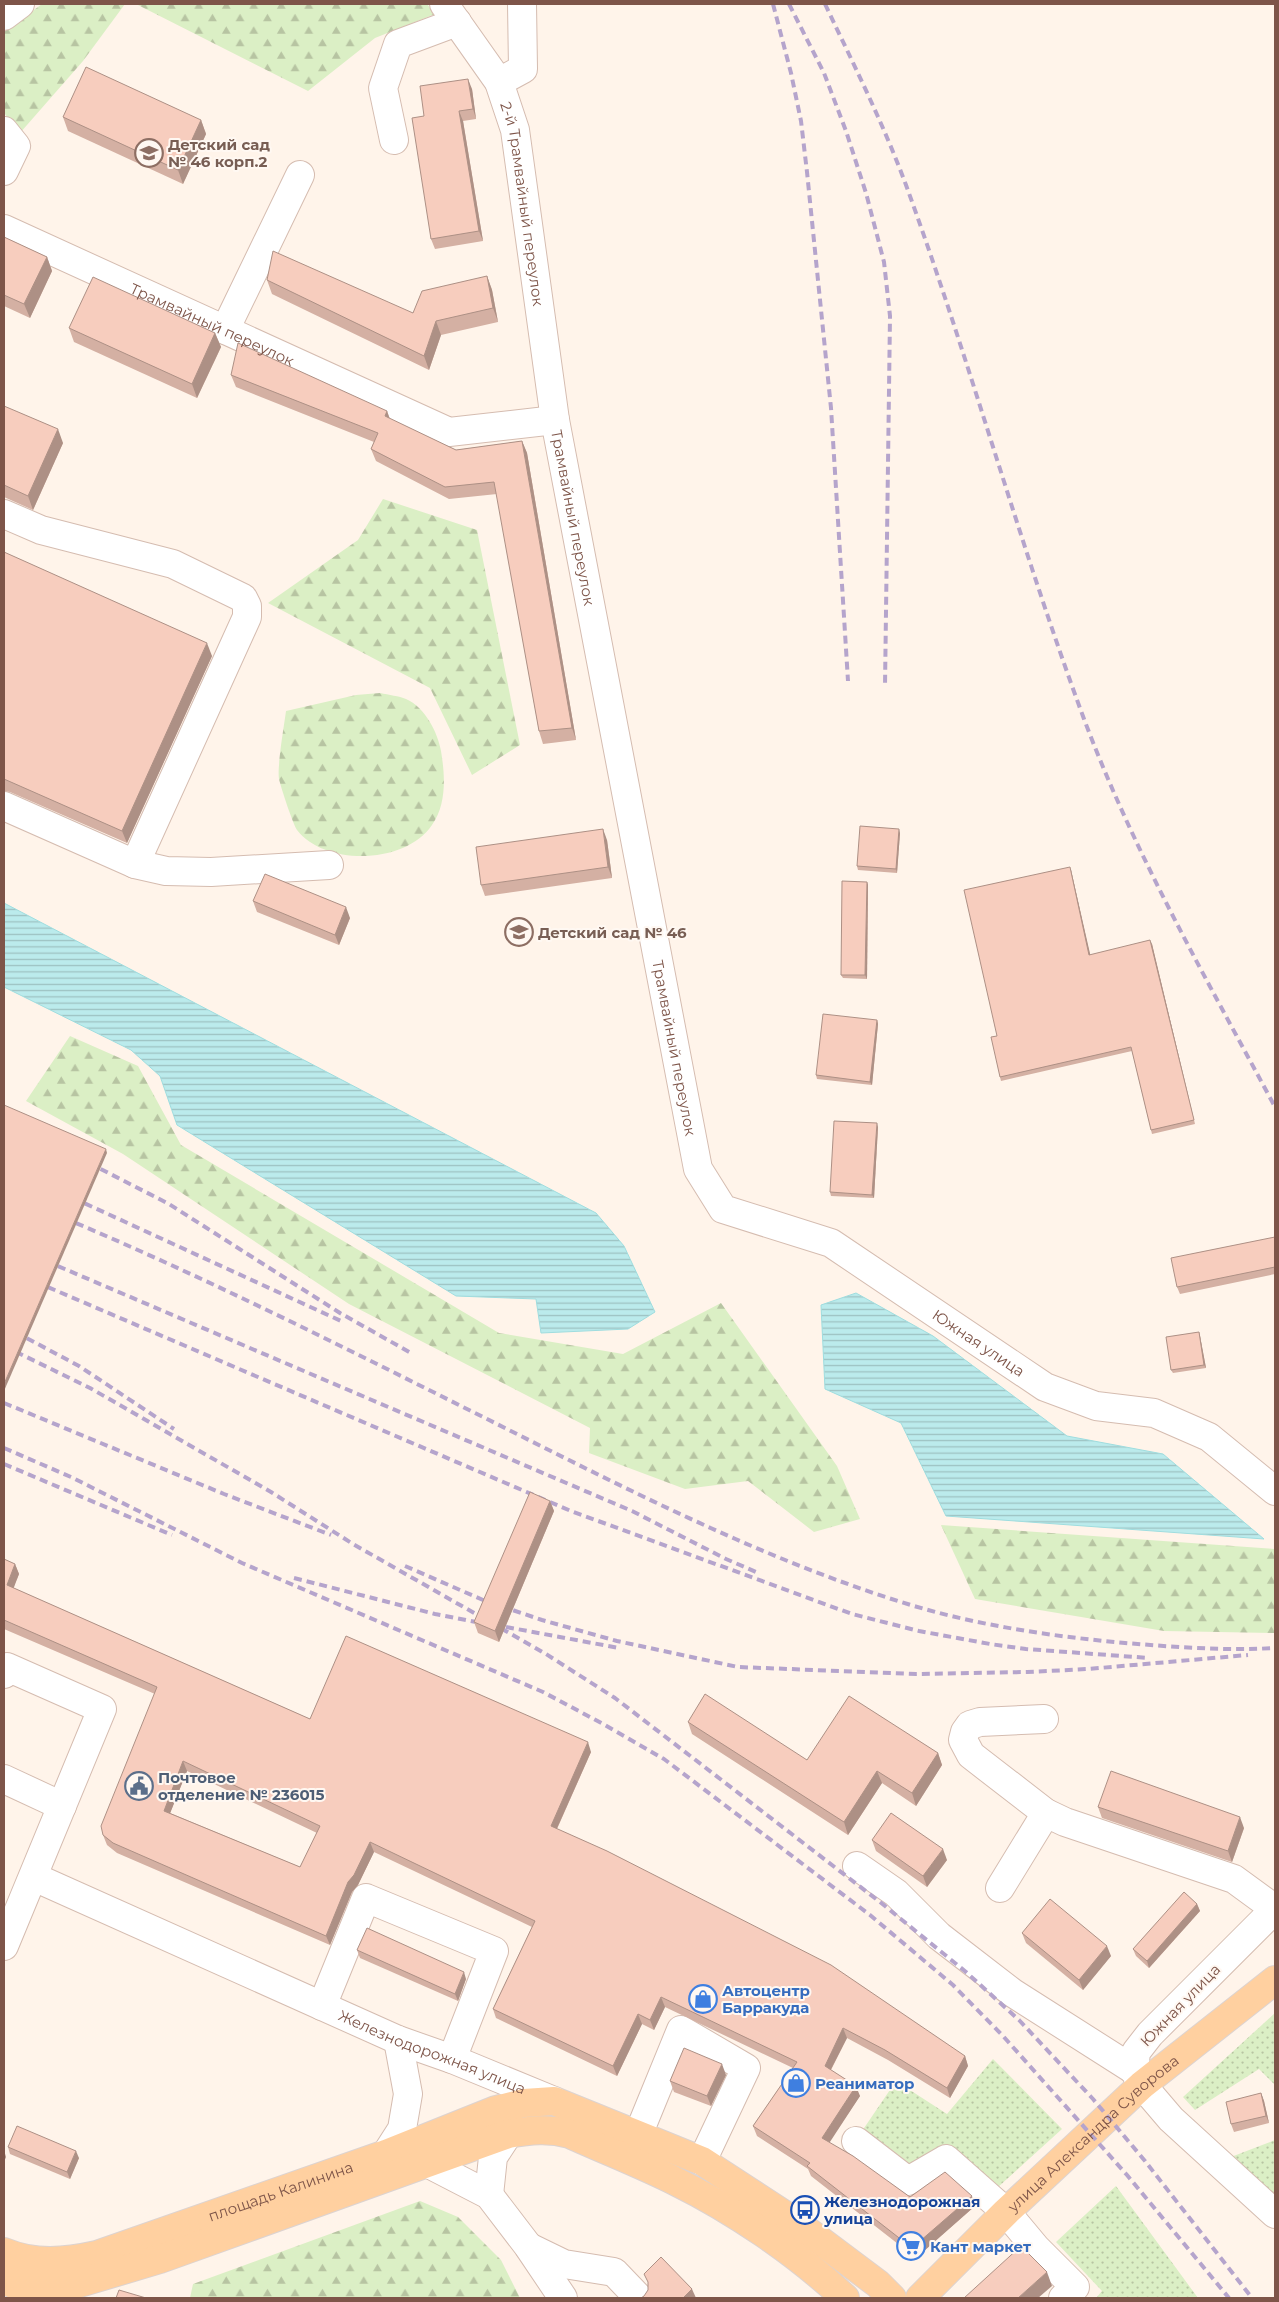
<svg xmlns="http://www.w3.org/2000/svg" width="1279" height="2302" font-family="Montserrat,sans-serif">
	<defs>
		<pattern id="grass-dots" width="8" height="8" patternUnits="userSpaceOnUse" patternTransform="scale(1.25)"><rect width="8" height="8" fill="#dbefc5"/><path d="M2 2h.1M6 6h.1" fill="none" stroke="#b7c4a2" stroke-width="1.8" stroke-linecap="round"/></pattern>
		<pattern id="forest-firs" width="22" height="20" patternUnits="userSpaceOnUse" patternTransform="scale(1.25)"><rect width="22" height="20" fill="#dbefc5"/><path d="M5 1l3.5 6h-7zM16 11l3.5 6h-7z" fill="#b7c4a2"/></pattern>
		<pattern id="water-rules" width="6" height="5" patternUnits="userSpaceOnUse" patternTransform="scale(1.25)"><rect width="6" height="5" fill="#bbebec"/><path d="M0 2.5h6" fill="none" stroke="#9dc1c1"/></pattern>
	</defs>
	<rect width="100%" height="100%" fill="#fff4ea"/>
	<!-- grass -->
	<g fill="url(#grass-dots)">
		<polygon points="1275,2013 1275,2085 1259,2069 1195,2110 1183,2097"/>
		<polygon points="993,2059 1062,2129 997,2188 909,2165 860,2134 896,2081 947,2114"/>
		<polygon points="1275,2140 1275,2199 1231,2157"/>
		<polygon points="1116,2186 1198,2298 1096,2298 1102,2291 1056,2242"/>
	</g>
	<!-- forest -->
	<g fill="url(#forest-firs)">
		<polygon points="42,4 125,4 83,61 20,133 4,113 4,32"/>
		<polygon points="136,4 427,4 435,14 375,38 308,91"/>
		<polygon points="383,499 477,530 520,745 472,775 430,688 268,603 358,540"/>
		<path d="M380,693C389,695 399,696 406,699C425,707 438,733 441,751C445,775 447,804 432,825C406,864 326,867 297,830C293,824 281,788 279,779C277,767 284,726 286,711L356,695Z"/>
		<polygon points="70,1036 138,1066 181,1145 499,1333 623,1354 721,1303 837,1466 860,1519 814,1532 748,1481 685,1489 589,1453 590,1428 349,1304 123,1154 26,1101"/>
		<polygon points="941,1525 1275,1549 1275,1633 1164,1631 975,1599"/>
		<polygon points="420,2201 458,2217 501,2260 520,2298 190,2298 193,2284"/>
	</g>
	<!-- water -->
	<g fill="url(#water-rules)" stroke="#9fdddf">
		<polygon points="4,903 596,1213 624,1246 655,1312 628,1329 541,1333 536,1299 456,1296 177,1125 160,1076 131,1050 4,987"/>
		<polygon points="856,1293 933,1336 1067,1436 1163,1454 1264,1539 946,1516 901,1423 825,1389 821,1305"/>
	</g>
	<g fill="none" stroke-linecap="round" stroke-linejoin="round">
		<defs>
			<g id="minor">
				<path id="s1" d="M444,4L499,82L515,130L555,420L698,1169L723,1209L831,1243L1045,1387L1096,1406L1154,1413L1209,1437L1275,1491"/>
				<polyline points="4,16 20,4"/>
				<polyline points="499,82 523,69 522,4"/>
				<polyline points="4,131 16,146 4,171"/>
				<polyline points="394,140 383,88 398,44 457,22"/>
				<path id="s2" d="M4,229L449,432L555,420"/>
				<polyline points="225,330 300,175"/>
				<polyline points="4,514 41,530 173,564 243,598 247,606 247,617 135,864"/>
				<polyline points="4,806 135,864 166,871 211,872 329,865"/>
				<polyline points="4,1674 7,1667 102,1709 4,1946"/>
				<polyline points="1044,1719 980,1722 970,1725 965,1732 963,1740 971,1755 1046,1813 1065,1822 1234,1879 1275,1909"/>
				<polyline points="4,1779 62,1806"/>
				<polyline points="857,1866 896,1893 939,1936 1013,1993 1134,2070"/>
				<path id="s3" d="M34,1877L398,2040L452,2059L554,2101"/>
				<polyline points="1000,1888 1046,1813"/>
				<polyline points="1275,1909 1150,2034 1136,2052 1134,2070 1142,2085 1171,2119 1275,2214"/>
				<polyline points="322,2006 366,1898 494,1951 452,2059"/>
				<polyline points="638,2135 681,2030 746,2068 702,2161"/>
				<polyline points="856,2141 908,2181 946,2159 1006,2212 1036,2248 1075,2287 1063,2298"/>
				<polyline points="386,2154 402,2129 408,2094 398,2040"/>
				<polyline points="427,2163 489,2195 528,2246 563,2298"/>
				<polyline points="489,2195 493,2157 508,2134"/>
				<polyline points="529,2247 564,2264 614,2272 637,2296"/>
			</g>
			<g id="major">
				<path id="s4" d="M4,2252C35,2265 65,2262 97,2255L386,2154L496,2110L524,2103L554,2101L702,2161L794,2221L878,2284L892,2298"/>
				<path d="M4,2280L16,2285H73L160,2259L508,2134C531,2130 548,2128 570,2134C605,2150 641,2164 675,2181C734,2210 797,2253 845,2298"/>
				<path id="s5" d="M920,2298L1006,2212L1142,2085L1275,1980"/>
			</g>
		</defs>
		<!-- minor casing -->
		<use href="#minor" stroke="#d5bcb0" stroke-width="30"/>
		<!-- major casing -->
		<use href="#major" stroke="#ddd3d0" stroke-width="30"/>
		<!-- minor -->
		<use href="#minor" stroke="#fff" stroke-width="28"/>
		<!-- major -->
		<use href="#major" stroke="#ffd0a0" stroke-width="28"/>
		<!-- rail -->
		<g stroke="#b5a4cc" stroke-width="4" stroke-dasharray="8 5" stroke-linecap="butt">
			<polyline points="773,4 791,73 801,121 807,172 831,408 848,681"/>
			<polyline points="789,4 824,73 846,131 866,193 884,262 890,316 885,686"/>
			<path d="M825,4C853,63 883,123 906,185C970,361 1019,543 1084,719C1135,855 1207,980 1275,1107"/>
			<polyline points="89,1163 169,1204 340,1313 411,1353"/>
			<polyline points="73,1198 341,1321"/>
			<path d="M64,1218C207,1278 345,1348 483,1417C619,1485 755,1556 901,1602C974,1625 1049,1636 1125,1643C1175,1647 1225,1651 1275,1648"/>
			<polyline points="46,1261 632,1511 726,1559 756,1572"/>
			<polyline points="36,1282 571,1511 852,1614 919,1631 990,1644 1026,1649 1149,1658"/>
			<polyline points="4,1326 79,1366 174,1429"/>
			<polyline points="4,1346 90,1388 271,1492 353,1544 546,1654 615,1698 880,1902 966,1972 1019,2020 1093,2099 1145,2161 1252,2298"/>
			<polyline points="4,1403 224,1494 331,1535"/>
			<polyline points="4,1448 71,1477 242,1563 543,1692 605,1725 664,1759 870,1915 953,1985 1003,2036 1127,2175 1229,2298"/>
			<polyline points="4,1464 172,1535"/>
			<polyline points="405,1566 483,1600 542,1620 617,1641 738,1667 916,1674 1027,1672 1088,1669 1248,1655"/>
			<polyline points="294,1578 435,1614 486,1624"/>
			<polyline points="506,1627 619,1648"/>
		</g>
	</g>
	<!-- wall -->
	<g fill="#d4b0a3" fill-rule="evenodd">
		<polygon points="472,89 476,119 463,121 483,241 435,249 431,239 424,116"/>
		<polygon points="63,117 201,120 206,134 183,184 68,131"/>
		<polygon points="4,237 47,257 52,271 30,318 4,306"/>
		<polygon points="487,276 492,290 498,322 441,335 429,370 272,294 267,280 413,313"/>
		<polygon points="69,328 215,333 221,347 197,398 74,342"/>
		<polygon points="231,375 387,411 390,419 456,450 522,441 527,453 576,740 543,744 539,731 497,494 449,499 376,461 371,449 374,442 236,387"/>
		<polygon points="4,406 63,443 33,510 4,497"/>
		<polygon points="4,552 212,656 127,843 10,792 4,791"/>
		<polygon points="900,833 897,873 858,870 857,866"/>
		<polygon points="607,840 612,878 485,896 481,885"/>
		<polygon points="1071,870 1090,955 1152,944 1195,1124 1152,1134 1132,1051 1001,1081 1000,1077 997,1036"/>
		<polygon points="867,882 868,885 867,979 843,978 841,975"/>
		<polygon points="253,901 350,918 339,945 257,912"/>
		<polygon points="877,1020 878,1024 872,1085 817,1079 816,1075"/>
		<polygon points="878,1127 874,1198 831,1196 830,1192"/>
		<polygon points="1275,1237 1275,1274 1180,1294 1177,1287"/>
		<polygon points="1199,1332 1200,1336 1206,1368 1173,1373 1171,1370"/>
		<polygon points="550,1501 554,1511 499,1642 478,1633 474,1622"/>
		<path d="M4,1559L15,1564L19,1574L13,1588L310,1719L591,1752L557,1829L965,2056L968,2066L950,2098L888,2060L847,2038L831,2070L860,2096L829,2142L910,2197L975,2206L916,2258L811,2176L808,2169L757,2136L753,2126L793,2068L665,2007L654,2030L642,2024L617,2076L496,2018L493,2009L532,1927L374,1852L358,1885L352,1892L330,1945L117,1853L107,1845L103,1835L155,1694L4,1629ZM187,1771L317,1833L300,1867L170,1813Z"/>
		<polygon points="688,1722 807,1760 938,1753 942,1765 916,1806 882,1783 848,1835 692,1734"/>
		<polygon points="1098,1807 1244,1828 1232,1862 1102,1818"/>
		<polygon points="872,1840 947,1860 927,1887 876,1851"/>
		<polygon points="1197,1904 1200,1911 1149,1968 1136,1956 1133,1949"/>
		<polygon points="1022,1933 1111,1956 1083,1990 1026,1943"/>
		<polygon points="357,1950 466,1979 458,2001 360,1958"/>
		<polygon points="726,2075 711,2106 674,2092 670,2081"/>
		<polygon points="1261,2093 1264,2101 1269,2123 1234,2132 1231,2124"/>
		<polygon points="8,2147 79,2158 70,2179 10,2154"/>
	</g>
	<!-- shaded-wall -->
	<g fill="#ad9085">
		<polygon points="468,79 472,89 476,119 473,109"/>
		<polygon points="459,111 463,121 483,241 479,231"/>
		<polygon points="201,120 206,134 183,184 178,170"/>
		<polygon points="47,257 52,271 30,318 24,304"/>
		<polygon points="487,276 492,290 498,322 493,308"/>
		<polygon points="436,321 441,335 429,370 424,356"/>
		<polygon points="215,333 221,347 197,398 192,384"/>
		<polygon points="387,411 391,423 385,416"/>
		<polygon points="58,429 63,443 33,510 28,496"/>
		<polygon points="522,441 527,453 576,740 572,728"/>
		<polygon points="207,643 212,656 127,843 122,831"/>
		<polygon points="603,829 607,840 612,878 608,867"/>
		<polygon points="899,829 900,833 897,873 896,869"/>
		<polygon points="1070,867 1071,870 1091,958 1089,955"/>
		<polygon points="867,882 868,885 867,979 865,975"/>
		<polygon points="346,907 350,918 339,945 335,935"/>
		<polygon points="1150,940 1152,944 1195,1124 1194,1120"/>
		<polygon points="877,1020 878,1024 872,1085 870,1082"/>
		<polygon points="877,1123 878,1127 874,1198 872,1195"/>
		<polygon points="106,1149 107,1153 4,1391 4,1384"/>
		<polygon points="1199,1332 1200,1336 1206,1368 1204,1365"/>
		<polygon points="550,1501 554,1511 499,1642 495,1631"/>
		<polygon points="15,1564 19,1574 11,1595 7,1585"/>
		<polygon points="588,1742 591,1752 554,1835 551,1826"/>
		<polygon points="938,1753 942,1765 916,1806 912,1793"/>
		<polygon points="183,1761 187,1771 167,1821 164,1811"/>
		<polygon points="877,1771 882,1783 848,1835 844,1822"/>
		<polygon points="1240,1817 1244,1828 1232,1862 1228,1851"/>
		<polygon points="370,1842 374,1852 358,1885 352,1892 330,1945 326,1936 348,1882"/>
		<polygon points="943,1849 947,1860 927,1887 923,1876"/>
		<polygon points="1197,1904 1200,1911 1149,1968 1147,1961"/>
		<polygon points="1107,1946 1111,1956 1083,1990 1079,1980"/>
		<polygon points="464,1972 466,1979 458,2001 455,1994"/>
		<polygon points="661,1997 665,2007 654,2030 650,2020"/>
		<polygon points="638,2014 642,2024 617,2076 613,2066"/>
		<polygon points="843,2028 847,2038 828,2075 825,2066"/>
		<polygon points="965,2056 968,2066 950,2098 947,2088"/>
		<polygon points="722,2064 726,2075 711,2106 707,2096"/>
		<polygon points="856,2086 860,2096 826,2148 822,2138"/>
		<polygon points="1261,2093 1264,2101 1269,2123 1266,2116"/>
		<polygon points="4,2150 6,2157 4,2162"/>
		<polygon points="76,2151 79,2158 70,2179 67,2172"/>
		<polygon points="972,2196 975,2206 916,2258 912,2248"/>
		<polygon points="1047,2272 1052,2286 1038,2298 1018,2298"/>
		<polygon points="692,2289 696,2298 683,2298"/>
	</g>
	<!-- building -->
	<g fill="#f7cdbe" stroke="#ad9085" fill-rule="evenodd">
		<polygon points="86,67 201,120 178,170 63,117"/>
		<polygon points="468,79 473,109 459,111 479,231 431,239 412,118 424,116 420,86"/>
		<polygon points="4,237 47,257 24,304 4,295"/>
		<polygon points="273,251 413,313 422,291 487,276 493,308 436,321 424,356 267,280"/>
		<polygon points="93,277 215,333 192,384 69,328"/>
		<polygon points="238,343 387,411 385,416 456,450 522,441 572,728 539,731 494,482 445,487 371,449 378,433 231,375"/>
		<polygon points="4,406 58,429 28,496 4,485"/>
		<polygon points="4,552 207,643 122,831 4,779"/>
		<polygon points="860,826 899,829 896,869 857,866"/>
		<polygon points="603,829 608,867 481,885 476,847"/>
		<polygon points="1070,867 1089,955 1150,940 1194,1120 1151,1130 1131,1047 1000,1077 991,1037 997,1036 964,890"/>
		<polygon points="265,874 346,907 335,935 253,901"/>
		<polygon points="842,881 867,882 865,975 841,975"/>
		<polygon points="823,1014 877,1020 870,1082 816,1075"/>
		<polygon points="4,1105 106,1149 4,1384"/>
		<polygon points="834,1121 877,1123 872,1195 830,1192"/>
		<polygon points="1275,1237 1275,1267 1177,1287 1171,1258"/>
		<polygon points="1199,1332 1204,1365 1171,1370 1166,1337"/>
		<polygon points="530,1492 550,1501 495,1631 474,1622"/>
		<path d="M4,1559L15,1564L7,1585L310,1719L346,1636L588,1742L551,1826L607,1851L831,1965L965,2056L947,2088L885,2050L843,2028L825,2066L856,2086L822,2138L853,2156L910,2197L945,2172L972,2196L912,2248L807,2166L810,2163L753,2126L797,2062L661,1997L650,2020L638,2014L613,2066L493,2009L535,1921L370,1842L354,1875L348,1882L326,1936L113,1843L103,1835L101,1826L157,1687L4,1620ZM183,1761L320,1826L300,1867L164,1811Z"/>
		<polygon points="705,1694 807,1760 849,1696 938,1753 912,1793 877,1771 844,1822 688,1722"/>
		<polygon points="1111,1771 1240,1817 1228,1851 1098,1807"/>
		<polygon points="891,1813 943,1849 923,1876 872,1840"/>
		<polygon points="1184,1892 1197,1904 1147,1961 1133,1949"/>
		<polygon points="1050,1899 1107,1946 1079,1980 1022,1933"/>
		<polygon points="367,1928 464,1972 455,1994 357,1950"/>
		<polygon points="684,2048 722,2064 707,2096 670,2081"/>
		<polygon points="1261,2093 1266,2116 1231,2124 1226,2102"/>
		<polygon points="17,2126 76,2151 67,2172 8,2147"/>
		<polygon points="1021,2246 1047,2272 1018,2298 964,2298"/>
		<polygon points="661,2257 692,2289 683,2298 641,2298 644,2296 648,2290 648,2282 644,2274"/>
		<polygon points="119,2290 146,2298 116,2298"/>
	</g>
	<!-- icons -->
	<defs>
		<symbol id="school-ring" viewBox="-11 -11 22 22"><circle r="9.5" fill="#fff8f2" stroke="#8d6e63" stroke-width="1.5"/><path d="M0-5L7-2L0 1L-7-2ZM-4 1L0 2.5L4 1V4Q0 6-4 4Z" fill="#8d6e63"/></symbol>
		<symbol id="civic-ring" viewBox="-11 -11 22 22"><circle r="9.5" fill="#fff8f2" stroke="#5c6f8a" stroke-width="1.5"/><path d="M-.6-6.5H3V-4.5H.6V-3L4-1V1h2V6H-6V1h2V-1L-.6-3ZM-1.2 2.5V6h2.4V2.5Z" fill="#5c6f8a"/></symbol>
		<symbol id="shop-ring" viewBox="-11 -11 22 22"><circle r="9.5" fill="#fff8f2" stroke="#3f7fe0" stroke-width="1.5"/><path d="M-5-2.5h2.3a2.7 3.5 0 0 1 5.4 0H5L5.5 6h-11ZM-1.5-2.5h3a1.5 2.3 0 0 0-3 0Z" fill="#3f7fe0"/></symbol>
		<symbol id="bus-ring" viewBox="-11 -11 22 22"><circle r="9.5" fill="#fff8f2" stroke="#1a4fb4" stroke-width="1.5"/><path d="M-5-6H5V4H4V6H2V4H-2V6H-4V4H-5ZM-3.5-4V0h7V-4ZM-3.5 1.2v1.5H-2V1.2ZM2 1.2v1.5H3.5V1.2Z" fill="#1a4fb4"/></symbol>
		<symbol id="supermarket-ring" viewBox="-11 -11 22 22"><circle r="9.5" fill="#fff8f2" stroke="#3f7fe0" stroke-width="1.5"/><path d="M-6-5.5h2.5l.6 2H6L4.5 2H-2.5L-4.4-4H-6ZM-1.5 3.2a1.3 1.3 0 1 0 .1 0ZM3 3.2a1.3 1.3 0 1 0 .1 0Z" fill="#3f7fe0"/></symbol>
	</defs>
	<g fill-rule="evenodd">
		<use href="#school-ring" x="133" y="137" width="32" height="32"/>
		<use href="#school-ring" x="503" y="916" width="32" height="32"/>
		<use href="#civic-ring" x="123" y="1770" width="32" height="32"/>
		<use href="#shop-ring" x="687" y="1983" width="32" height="32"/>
		<use href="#shop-ring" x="780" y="2067" width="32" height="32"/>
		<use href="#bus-ring" x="789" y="2194" width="32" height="32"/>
		<use href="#supermarket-ring" x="895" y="2230" width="32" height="32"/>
	</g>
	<g text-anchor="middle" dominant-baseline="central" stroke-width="4" stroke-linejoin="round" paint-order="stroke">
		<!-- education labels -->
		<g font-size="15" font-weight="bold" fill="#785e54" stroke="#fff8f2" text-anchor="start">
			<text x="168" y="144">Детский сад<tspan x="168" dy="17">№ 46 корп.2</tspan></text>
			<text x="538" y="932">Детский сад № 46</text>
		</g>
		<!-- street labels -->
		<g font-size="15" fill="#7e5549" stroke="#fff8f2">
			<text stroke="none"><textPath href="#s1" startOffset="220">2-й Трамвайный переулок</textPath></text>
			<text stroke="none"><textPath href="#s2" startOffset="229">Трамвайный переулок</textPath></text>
			<text stroke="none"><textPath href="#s1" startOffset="538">Трамвайный переулок</textPath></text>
			<text stroke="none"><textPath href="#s1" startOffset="1078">Трамвайный переулок</textPath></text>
			<text stroke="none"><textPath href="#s1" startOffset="1540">Южная улица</textPath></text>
			<text transform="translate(1180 2005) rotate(-46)">Южная улица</text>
			<text stroke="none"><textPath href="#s3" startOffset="435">Железнодорожная улица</textPath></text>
			<text stroke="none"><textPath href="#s5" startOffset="239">улица Александра Суворова</textPath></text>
			<text stroke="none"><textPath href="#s4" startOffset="289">площадь Калинина</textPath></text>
		</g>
		<!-- service labels -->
		<g font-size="15" font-weight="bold" fill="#4e5e75" stroke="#fff8f2" text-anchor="start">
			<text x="158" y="1777">Почтовое<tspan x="158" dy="17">отделение № 236015</tspan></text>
		</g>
		<!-- shop labels -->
		<g font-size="15" font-weight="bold" fill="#366cbe" stroke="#fff8f2" text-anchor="start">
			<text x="722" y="1990">Автоцентр<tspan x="722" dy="17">Барракуда</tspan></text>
			<text x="815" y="2083">Реаниматор</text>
			<text x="930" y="2246">Кант маркет</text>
		</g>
		<!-- transit labels -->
		<g font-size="15" font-weight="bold" fill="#164399" stroke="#fff8f2" text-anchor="start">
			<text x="824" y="2201">Железнодорожная<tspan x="824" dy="17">улица</tspan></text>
		</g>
	</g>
	<!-- border -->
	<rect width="1279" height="2302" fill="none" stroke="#7e5549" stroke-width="10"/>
</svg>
